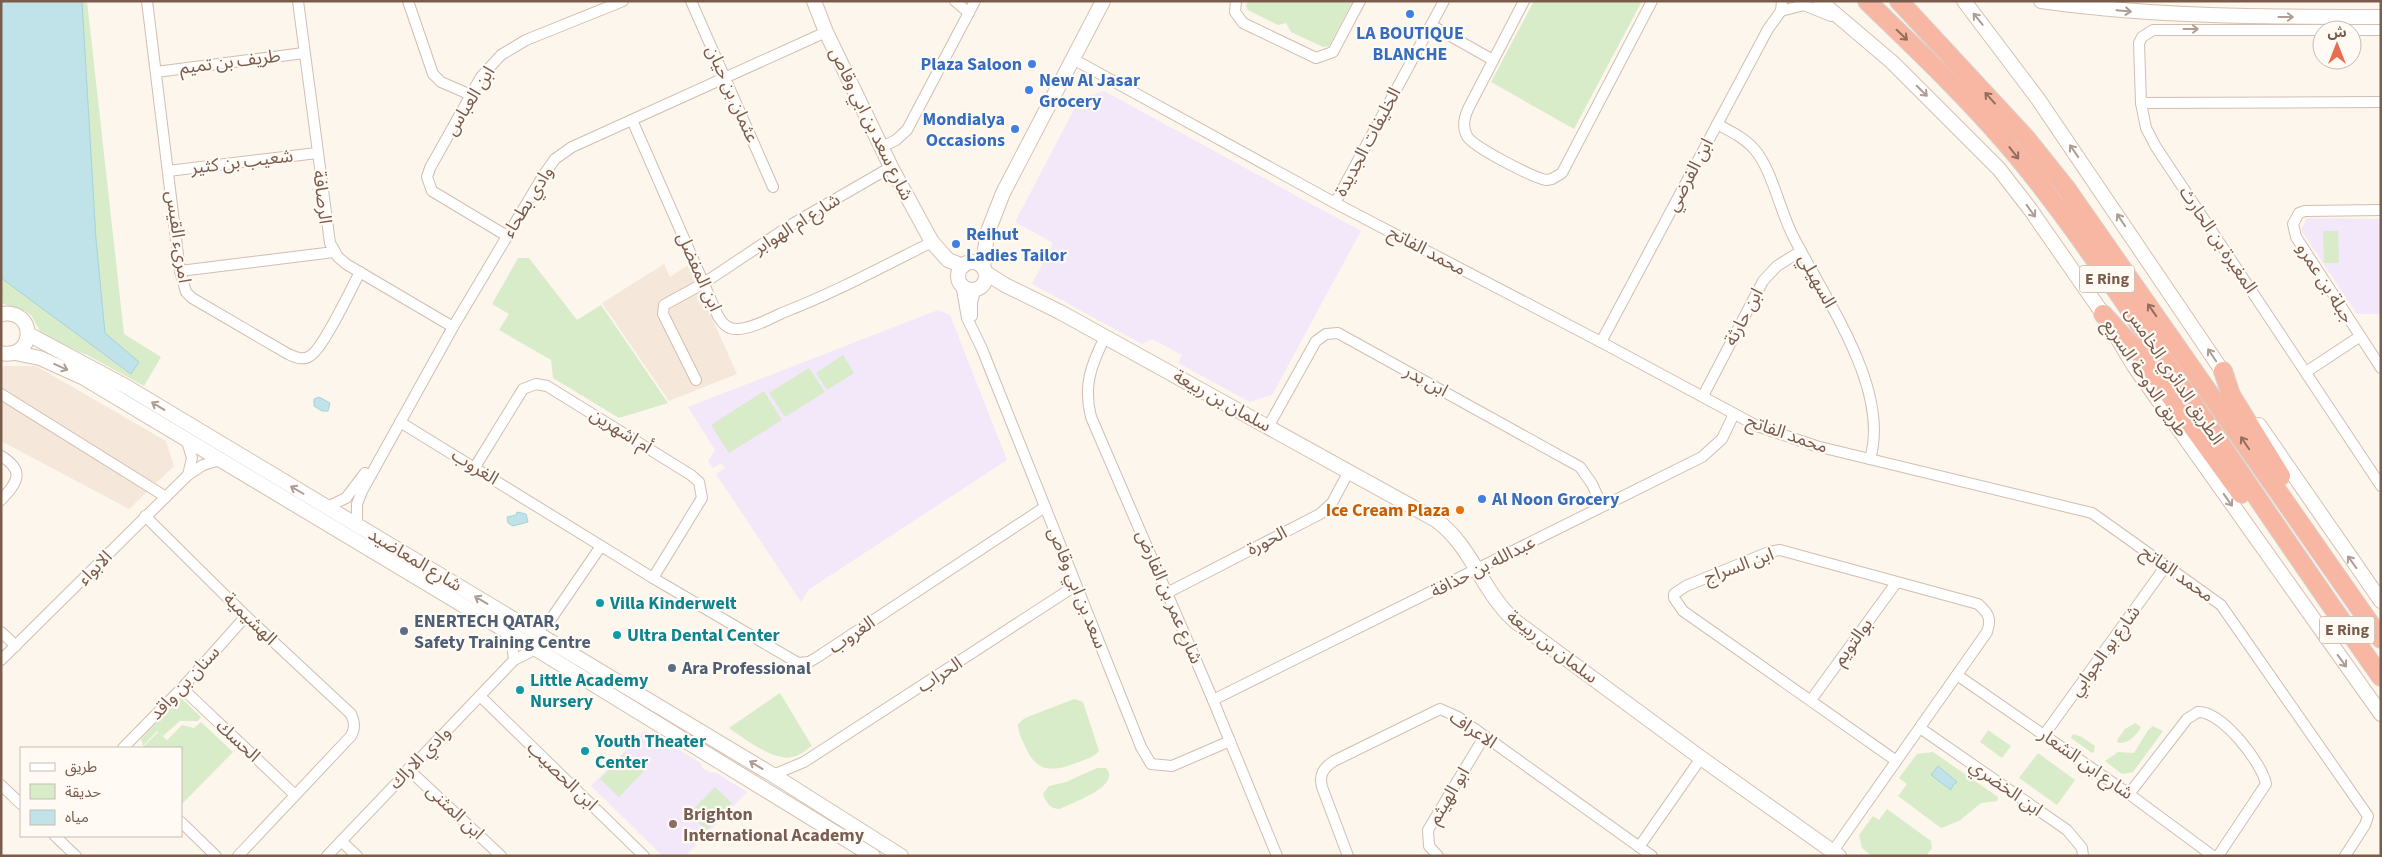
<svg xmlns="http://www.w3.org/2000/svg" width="2382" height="857" font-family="'Source Sans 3','Noto Sans Arabic',sans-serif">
	<rect width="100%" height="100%" fill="#fdf6ec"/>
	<!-- residential -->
	<g fill="#f5e8da">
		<polygon points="664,264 670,277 688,265 737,374 669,401 602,303"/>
		<polygon points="5,366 36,366 166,441 174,466 129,509 1,441 1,369"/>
	</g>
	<!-- education -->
	<g fill="#f3e8fa">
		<polygon points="1104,91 1361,231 1272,395 1250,402 1178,363 1182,355 1152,339 1142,344 1032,284 1053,243 1015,222 1080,98"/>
		<polygon points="2307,218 2381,219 2381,314 2357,314 2301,230"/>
		<polygon points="938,310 950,315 1007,460 808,590 801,602 716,474 725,468 721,463 713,468 708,461 715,450 688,407"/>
		<polygon points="645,730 701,763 702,768 711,773 715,772 747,792 685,856 663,856 591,786"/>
	</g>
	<!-- green -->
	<g fill="#d8ecc9">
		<polygon points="1,1 87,1 124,334 161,357 144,386 89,356 50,339 41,333 31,315 25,311 1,303"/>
		<polygon points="1248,1 1353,1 1329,46 1323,47 1291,32 1286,23 1278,25 1248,10 1246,6"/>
		<polygon points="1534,1 1642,1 1574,129 1491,82"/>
		<polygon points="2323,231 2338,231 2339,263 2324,263"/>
		<polygon points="518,258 529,258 577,320 601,305 668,403 619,418 553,378 551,360 499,330 509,314 492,304"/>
		<polygon points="843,355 854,373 827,390 816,373"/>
		<polygon points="809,368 825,392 785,417 769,393"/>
		<polygon points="764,391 782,420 729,453 711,425"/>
		<path d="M780,693L812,746C806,750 799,756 792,757C775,762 743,738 729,728Z"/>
		<polygon points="181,698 201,717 198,721 180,721 163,736 157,731 143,746 141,739"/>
		<path d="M1074,699L1083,702L1099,751C1094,757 1087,759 1079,762C1053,772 1037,774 1025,746C1022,739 1018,732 1018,724L1025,718Z"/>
		<polygon points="201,722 233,752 182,804 181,748 143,747 158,732 167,740 182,725 194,728"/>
		<path d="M2135,723L2141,727C2136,736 2128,744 2118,743L2117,740L2125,729Z"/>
		<polygon points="2153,726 2163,731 2133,772 2122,774 2105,761 2118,752 2134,753 2148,730"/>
		<polygon points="1988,730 2011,746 2002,758 1980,742"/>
		<polygon points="2073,734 2082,737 2095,746 2094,752 2092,753 2071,738"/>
		<polygon points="1933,752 1998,797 1997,801 1981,803 1959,821 1941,828 1898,796 1907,784 1899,778 1917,754"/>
		<polygon points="625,753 644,771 619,797 600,779"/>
		<polygon points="2038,753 2075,780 2057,805 2019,778"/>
		<path d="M1097,768H1106C1122,786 1073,802 1060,809C1051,809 1046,803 1043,794L1049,786L1066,782Z"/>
		<polygon points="715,787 732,803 707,830 689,814"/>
		<polygon points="1887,809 1931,841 1932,848 1926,856 1872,856 1862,848 1859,835 1873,816 1879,820"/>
	</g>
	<!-- water -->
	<g fill="#bfe3e8" stroke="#a5d3da">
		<polygon points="1,1 82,1 96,239 105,333 139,362 131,374 1,278"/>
		<polygon points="319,397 330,403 328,411 322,411 314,406 314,399"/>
		<polygon points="517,512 526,514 528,522 513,526 508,523 507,517 516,515"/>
		<polygon points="1938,766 1957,782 1953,785 1951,790 1931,775"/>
	</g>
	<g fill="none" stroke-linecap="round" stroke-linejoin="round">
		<defs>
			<g id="street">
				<path d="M147,1L180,271L186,292L192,298L288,354C295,357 303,361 310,356C323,349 351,289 360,272"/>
				<polyline points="298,1 330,243 338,257 346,264 453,327"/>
				<polyline points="408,1 433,74 441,82 471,95"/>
				<polyline points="691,1 773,187"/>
				<polyline points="955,1 969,13"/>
				<polyline points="1236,1 1235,12 1243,23 1316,58 1333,52 1360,1"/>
				<path d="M1524,1L1468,109C1464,118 1462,127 1467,136C1473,147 1532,177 1546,180L1552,179L1562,173L1652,1"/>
				<polyline points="1781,11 1804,5 1831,16"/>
				<polyline points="1431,25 1493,60"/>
				<polyline points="1073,59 1335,203 1601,342 1757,426 1816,446 2092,513 2221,605 2368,816 2365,825 2345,856"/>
				<polyline points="156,72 304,53"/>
				<polyline points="2381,102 2141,103 2146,128 2156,147 2381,486"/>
				<polyline points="2141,103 2139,43 2142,37 2153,30 2381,30"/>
				<path d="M632,120L718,316C723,324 728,330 739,329C753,328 769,319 782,313C834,293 882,267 932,242"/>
				<path d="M1717,124C1730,131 1745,138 1755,150C1772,170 1780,211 1793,236C1824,298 1891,388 1870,459"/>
				<polyline points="882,147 896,140 907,130 975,1"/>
				<polyline points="168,171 317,153"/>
				<polyline points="1335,203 1444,1"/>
				<polyline points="2381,210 2305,211 2299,213 2293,224 2296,237 2381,368"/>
				<polyline points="507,236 432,191 427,177 430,168 481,77 501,55 526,40 623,1"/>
				<polyline points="180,271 334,252"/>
				<polyline points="961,284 967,318 982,349 1141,747 1151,764 1172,766 1230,741"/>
				<polyline points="972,316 972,303 975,290"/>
				<path d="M1105,337C1091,365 1083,386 1091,417L1213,700L1277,856"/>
				<polyline points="1601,342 1768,29 1781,11 1782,1"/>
				<polyline points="2306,372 2359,337"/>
				<polyline points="696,380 663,314 664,305 704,283 794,223 891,167"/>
				<polyline points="1,394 166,497"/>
				<polyline points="1703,396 1763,281 1777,266 1801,251"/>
				<polyline points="400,422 653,578 798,663 809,662 816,658 1045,507"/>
				<polyline points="1268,427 1316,341 1326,334 1338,333 1580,467 1592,484 1602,506"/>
				<polyline points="187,441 192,458 188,475"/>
				<path d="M1,456C26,471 17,483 1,500"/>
				<polyline points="475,467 523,389 536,384 547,386 691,475 699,482 702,498 653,578"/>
				<polyline points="327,507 346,498 365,473"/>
				<path d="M145,516L246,616L351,714C355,723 355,728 351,736L238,856"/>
				<polyline points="357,525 357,504 362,491 453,327 543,176 555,159 572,147 826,32"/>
				<polyline points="1167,593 1320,514 1332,503 1349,471"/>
				<polyline points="530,630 538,629 551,619 601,546"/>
				<polyline points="1,632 16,646"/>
				<polyline points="511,635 514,660"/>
				<polyline points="1,660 188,475 203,465 220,460"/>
				<polyline points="1957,675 2129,794 2213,856"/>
				<polyline points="182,688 294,794"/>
				<polyline points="480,696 644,856"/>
				<polyline points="1213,700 1702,457 1722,439 1734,414"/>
				<polyline points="1811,700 1896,583"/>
				<polyline points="1920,728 2067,830 2082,848 2083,856"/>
				<polyline points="2044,735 2165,567"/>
				<polyline points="123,748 182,688 246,616"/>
				<polyline points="408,769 501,856"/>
				<polyline points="773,775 804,762 1075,586"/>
				<polyline points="1,785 21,804"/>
				<path d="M2129,794L2187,719L2198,712C2222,711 2262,763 2266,784L2218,856"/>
				<polyline points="181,822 216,856"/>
				<polyline points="55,836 76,856"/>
				<polyline points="341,841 357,856"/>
				<polyline points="1639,847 1701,758"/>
				<path d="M1833,851L1987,632C1992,618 1988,613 1978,604L1780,550L1769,552L1686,586L1674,594V598L1683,611L1895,760"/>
				<polyline points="327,856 514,660 536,649"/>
				<path d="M1348,856L1322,787C1319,775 1323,768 1334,761L1440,709L1458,717L1652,856"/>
				<polyline points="1438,856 1429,846 1428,830 1484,737"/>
			</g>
			<g id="secondary">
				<polyline points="814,1 826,32 891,167 932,242 948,260 963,266"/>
				<polyline points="1820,1 1892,62 1999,169 2030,209 2103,314 2134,366 2381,714"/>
				<polyline points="1964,1 2038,99 2227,378"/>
				<path d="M2041,1C2154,17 2267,17 2381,17"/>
				<circle cx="972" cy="276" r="14"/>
				<polyline points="983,267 987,234 1003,193 1103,1"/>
				<path d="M986,273L1005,285L1060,312L1436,520C1472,546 1482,592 1515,621L1701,758L1839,856"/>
				<path d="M1,314C37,308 36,360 1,353"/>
				<polyline points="28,334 127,387 773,775 901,856"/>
				<polyline points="15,353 40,358 84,378 536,649 873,856"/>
				<polyline points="2259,425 2381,601"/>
			</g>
			<g id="highway">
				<path d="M1867,1C1914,47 1962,92 2005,142C2062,208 2111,283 2161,356C2234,463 2306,571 2381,677"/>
				<polyline points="1899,1 2026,138 2066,188 2381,639"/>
				<polyline points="2103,314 2142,357 2241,494"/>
				<polyline points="2223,371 2231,395 2281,476"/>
			</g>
		</defs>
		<!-- street casing -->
		<use href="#street" stroke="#d1beb0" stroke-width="12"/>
		<!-- secondary casing -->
		<use href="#secondary" stroke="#d6c0b0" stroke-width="16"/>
		<!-- highway casing -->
		<use href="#highway" stroke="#dad1cd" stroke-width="20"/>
		<!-- street -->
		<use href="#street" stroke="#fff" stroke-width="10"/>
		<!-- secondary -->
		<use href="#secondary" stroke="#fff" stroke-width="14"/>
		<!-- highway -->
		<use href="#highway" stroke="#f7b7a3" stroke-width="18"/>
	</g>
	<!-- one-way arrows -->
	<defs><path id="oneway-shaft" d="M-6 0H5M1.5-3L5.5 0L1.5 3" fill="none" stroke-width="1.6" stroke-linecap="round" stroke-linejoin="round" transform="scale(1.25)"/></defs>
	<g stroke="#af9d94">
		<use href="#oneway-shaft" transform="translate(2124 11) rotate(5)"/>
		<use href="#oneway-shaft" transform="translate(2286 17)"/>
		<use href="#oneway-shaft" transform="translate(1978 19) rotate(-129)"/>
		<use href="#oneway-shaft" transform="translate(2191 29)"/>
		<use href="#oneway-shaft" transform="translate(1922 91) rotate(45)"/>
		<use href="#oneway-shaft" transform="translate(2074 151) rotate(-125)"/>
		<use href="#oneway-shaft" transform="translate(2031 211) rotate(54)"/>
		<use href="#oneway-shaft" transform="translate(2121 220) rotate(-124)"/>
		<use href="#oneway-shaft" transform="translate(2212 355) rotate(-124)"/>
		<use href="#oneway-shaft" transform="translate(61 367) rotate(24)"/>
		<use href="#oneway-shaft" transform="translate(158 406) rotate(-149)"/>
		<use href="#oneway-shaft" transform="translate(297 490) rotate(-150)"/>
		<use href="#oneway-shaft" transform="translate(2228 500) rotate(55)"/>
		<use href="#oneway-shaft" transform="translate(2352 562) rotate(-126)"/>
		<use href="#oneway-shaft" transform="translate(481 600) rotate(-149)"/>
		<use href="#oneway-shaft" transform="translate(2342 661) rotate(54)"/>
		<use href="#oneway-shaft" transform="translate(756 765) rotate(-149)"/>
	</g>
	<g stroke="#936e5e">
		<use href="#oneway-shaft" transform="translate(1902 35) rotate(44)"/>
		<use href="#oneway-shaft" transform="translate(1990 98) rotate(-132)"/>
		<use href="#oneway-shaft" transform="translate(2014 153) rotate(52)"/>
		<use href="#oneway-shaft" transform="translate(2152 310) rotate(-125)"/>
		<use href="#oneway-shaft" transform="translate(2245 443) rotate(-124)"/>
	</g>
	<!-- markers -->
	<g fill="#3f7fe0" stroke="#fffaf3" stroke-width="2">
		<circle cx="1410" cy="14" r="5"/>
		<circle cx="1032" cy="64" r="5"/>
		<circle cx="1029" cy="90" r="5"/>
		<circle cx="1015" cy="129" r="5"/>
		<circle cx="956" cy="244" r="5"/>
		<circle cx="1482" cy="499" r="5"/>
	</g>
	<circle fill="#e8710a" stroke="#fffaf3" stroke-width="2" cx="1460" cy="510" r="5"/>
	<g fill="#0f9aa8" stroke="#fffaf3" stroke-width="2">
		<circle cx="600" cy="603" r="5"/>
		<circle cx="617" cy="635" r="5"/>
		<circle cx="520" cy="690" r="5"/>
		<circle cx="585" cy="751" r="5"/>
	</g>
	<g fill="#5c6f8a" stroke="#fffaf3" stroke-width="2">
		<circle cx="404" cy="631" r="5"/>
		<circle cx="672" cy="668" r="5"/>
	</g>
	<circle fill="#8d6e63" stroke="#fffaf3" stroke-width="2" cx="673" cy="824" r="5"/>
	<g text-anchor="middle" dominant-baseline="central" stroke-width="4.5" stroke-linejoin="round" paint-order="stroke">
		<!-- shield labels -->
		<g fill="#fffaf3" stroke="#a28b7f" stroke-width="1">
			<rect x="2079.5" y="265.5" width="55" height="27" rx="4"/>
			<rect x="2319.5" y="616.5" width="55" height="27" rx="4"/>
		</g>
		<g font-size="16" font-weight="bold" fill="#7a5c4d">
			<text x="2107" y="279">E Ring</text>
			<text x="2347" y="630">E Ring</text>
		</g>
		<!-- shop labels -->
		<g font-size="18" font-weight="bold" fill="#366cbe" stroke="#fffaf3" text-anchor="start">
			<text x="1410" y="33" text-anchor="middle">LA BOUTIQUE<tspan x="1410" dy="21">BLANCHE</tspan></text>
			<text x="1022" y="64" text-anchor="end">Plaza Saloon</text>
			<text x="1039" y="80">New Al Jasar<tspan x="1039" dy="21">Grocery</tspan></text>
			<text x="1005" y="119" text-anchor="end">Mondialya<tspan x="1005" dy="21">Occasions</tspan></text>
			<text x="966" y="234">Reihut<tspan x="966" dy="21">Ladies Tailor</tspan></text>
			<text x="1492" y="499">Al Noon Grocery</text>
		</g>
		<!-- street labels -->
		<g font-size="18" fill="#7a5c4d" stroke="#fffaf3">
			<text transform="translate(230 62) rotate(-7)">طريف بن تميم</text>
			<text transform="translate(732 94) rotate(66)">عثمان بن حيان</text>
			<text transform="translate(470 101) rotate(-58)">ابن العباس</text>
			<text transform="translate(871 124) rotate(64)">شارع سعد بن ابي وقاص</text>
			<text transform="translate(1368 142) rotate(-62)">الخليفات الجديدة</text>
			<text transform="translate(242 162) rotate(-7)">شعيب بن كثير</text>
			<text transform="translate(1690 175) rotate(-62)">ابن الفرضي</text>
			<text transform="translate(322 197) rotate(83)">الرصافة</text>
			<text transform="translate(528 202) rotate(-58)">وادي بطحاء</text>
			<text transform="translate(797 224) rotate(-32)">شارع ام الهوابر</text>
			<text transform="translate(178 237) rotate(82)">امرىء القيس</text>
			<text transform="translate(2218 240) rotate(56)">المغيرة بن الحارث</text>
			<text transform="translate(1427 251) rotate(28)">محمد الفاتح</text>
			<text transform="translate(699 272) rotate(66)">ابن المفضل</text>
			<text transform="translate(1817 281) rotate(61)">السهيلي</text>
			<text transform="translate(2325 283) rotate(58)">جبلة بن عمرو</text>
			<text transform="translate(1744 317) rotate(-62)">ابن حارثة</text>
			<text transform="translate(2174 376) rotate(56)">الطريق الدائري الخامس</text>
			<text transform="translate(2145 378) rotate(56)">طريق الدوحة السريع</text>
			<text transform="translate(1426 381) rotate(29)">ابن بدر</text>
			<text transform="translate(1222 401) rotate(29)">سلمان بن ربيعة</text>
			<text transform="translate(621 431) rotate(32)">أم اشهرين</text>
			<text transform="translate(1787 434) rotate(19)">محمد الفاتح</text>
			<text transform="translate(475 467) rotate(32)">الغروب</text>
			<text transform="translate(1267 541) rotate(-27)">الحورة</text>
			<text transform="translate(415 560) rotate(31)">شارع المعاضيد</text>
			<text transform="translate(1739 566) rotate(-20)">ابن السراج</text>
			<text transform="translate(1483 567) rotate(-27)">عبدالله بن حذافة</text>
			<text transform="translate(95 568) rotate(-45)">الابواء</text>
			<text transform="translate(2177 574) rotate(35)">محمد الفاتح</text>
			<text transform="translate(1077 588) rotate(68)">سعد بن ابي وقاص</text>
			<text transform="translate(1169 597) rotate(67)">شارع عمر بن الفارض</text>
			<text transform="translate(250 619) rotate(44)">الهشيمية</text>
			<text transform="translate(852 635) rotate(-34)">الغروب</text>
			<text transform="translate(1853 642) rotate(-54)">بوالتويم</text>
			<text transform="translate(1552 647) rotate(37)">سلمان بن ربيعة</text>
			<text transform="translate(2105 651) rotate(-54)">شارع بو الجوابي</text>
			<text transform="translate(940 675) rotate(-33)">الحراب</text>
			<text transform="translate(185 683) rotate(-47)">سنان بن واقد</text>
			<text transform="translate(1473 730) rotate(34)">الاعراف</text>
			<text transform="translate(238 741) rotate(43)">الحسك</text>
			<text transform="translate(420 758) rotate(-46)">وادي الاراك</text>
			<text transform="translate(2086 764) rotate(35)">شارع ابن الشعار</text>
			<text transform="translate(562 776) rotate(44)">ابن الحصيب</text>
			<text transform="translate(2006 788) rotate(35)">ابن الخضري</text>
			<text transform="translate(1449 796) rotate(-59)">ابو الهيثم</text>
			<text transform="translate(455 812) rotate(43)">ابن المثنى</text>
		</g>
		<!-- food labels -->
		<g font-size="18" font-weight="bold" fill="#c56008" stroke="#fffaf3" text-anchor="end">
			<text x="1450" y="510">Ice Cream Plaza</text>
		</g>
		<!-- culture labels -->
		<g font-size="18" font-weight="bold" fill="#0d838f" stroke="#fffaf3" text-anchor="start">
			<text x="610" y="603">Villa Kinderwelt</text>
			<text x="627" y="635">Ultra Dental Center</text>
			<text x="530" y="680">Little Academy<tspan x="530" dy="21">Nursery</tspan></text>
			<text x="595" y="741">Youth Theater<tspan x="595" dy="21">Center</tspan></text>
		</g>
		<!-- service labels -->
		<g font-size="18" font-weight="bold" fill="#4e5e75" stroke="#fffaf3" text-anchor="start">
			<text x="414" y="621">ENERTECH QATAR,<tspan x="414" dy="21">Safety Training Centre</tspan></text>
			<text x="682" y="668">Ara Professional</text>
		</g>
		<!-- education labels -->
		<g font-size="18" font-weight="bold" fill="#785e54" stroke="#fffaf3" text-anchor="start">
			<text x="683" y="814">Brighton<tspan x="683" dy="21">International Academy</tspan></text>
		</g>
	</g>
	<!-- border -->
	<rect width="2382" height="857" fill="none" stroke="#7a5c4d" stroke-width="5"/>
	<!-- legend -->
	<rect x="20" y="747" width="162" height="90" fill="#fffaf3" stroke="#cabbb1"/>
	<rect x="30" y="763" width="25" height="8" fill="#ffffff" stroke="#cabbb1"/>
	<text x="65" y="772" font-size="15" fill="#7a5c4d">طريق</text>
	<rect x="30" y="784" width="25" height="15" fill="#d8ecc9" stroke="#cabbb1"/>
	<text x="65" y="797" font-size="15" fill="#7a5c4d">حديقة</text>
	<rect x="30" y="810" width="25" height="15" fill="#bfe3e8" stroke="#cabbb1"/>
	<text x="65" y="822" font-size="15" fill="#7a5c4d">مياه</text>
	<!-- north arrow -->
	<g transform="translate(2337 45)"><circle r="24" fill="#fffaf3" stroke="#cabbb1"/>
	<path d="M0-4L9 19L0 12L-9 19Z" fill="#e76f51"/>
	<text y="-8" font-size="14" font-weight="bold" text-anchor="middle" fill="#7a5c4d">ش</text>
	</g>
</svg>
